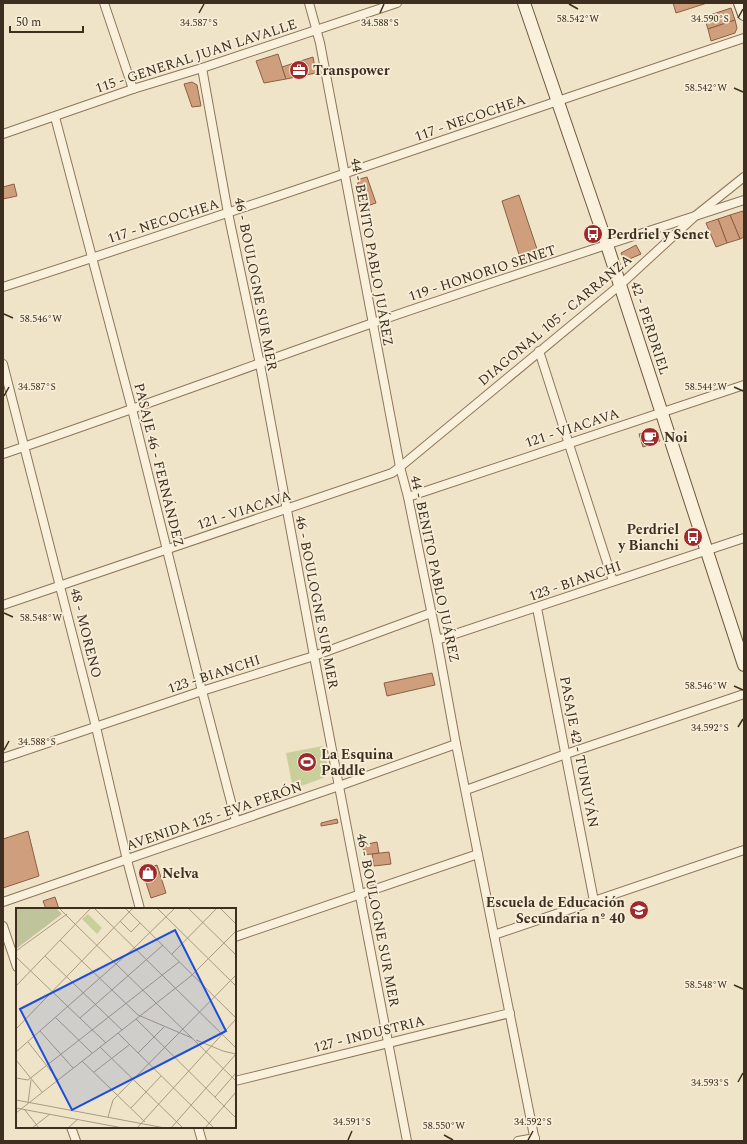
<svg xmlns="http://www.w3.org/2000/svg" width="747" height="1144" font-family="Spectral,serif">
	<rect width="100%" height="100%" fill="#f0e4c8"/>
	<!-- green -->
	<polygon fill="#c9cf9b" points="323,746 329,772 323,778 293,789 286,753"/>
	<!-- building -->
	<g fill="#cf9f7d" stroke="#8d5f41">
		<polygon points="673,3 707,3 676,13"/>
		<polygon points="731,8 735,20 708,29 704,17"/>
		<polygon points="735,20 737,28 735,33 711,41 708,29"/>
		<polygon points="278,54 286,79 264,83 256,61"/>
		<polygon points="313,57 316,73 286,79 282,67"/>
		<polygon points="192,82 197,85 201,106 192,107 184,84"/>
		<polygon points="367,177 376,203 361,208 357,185 360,179"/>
		<polygon points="14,184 17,196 3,199 3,187"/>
		<polygon points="519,195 540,258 522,264 502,201"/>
		<polygon points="743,211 744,215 744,237 740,239 730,215"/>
		<polygon points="730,215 740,239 727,243 718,219"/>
		<polygon points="718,219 727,243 716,247 706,223"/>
		<polygon points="636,245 641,254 625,261 621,253"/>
		<polygon points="651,430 658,433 660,441 643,447 639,434"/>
		<polygon points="432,673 435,685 387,696 384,683"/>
		<polygon points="337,819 338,823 321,826 321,823"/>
		<polygon points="28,831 39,876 3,888 3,839"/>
		<polygon points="377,842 379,853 364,855 363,845"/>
		<polygon points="389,852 391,864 374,866 372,854"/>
		<polygon points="157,865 166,893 151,898 142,870"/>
		<polygon points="55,897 59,909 46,909 43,901"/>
	</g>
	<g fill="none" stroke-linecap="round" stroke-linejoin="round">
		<defs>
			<g id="street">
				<polyline points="104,3 133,89"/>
				<polyline points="309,3 320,43 400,467 408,497 437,640 456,744 535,1141"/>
				<polyline points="202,68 228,213 260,364 314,656 407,1141"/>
				<polyline points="55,117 132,409 202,691 236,821"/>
				<polyline points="3,134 133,89 202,68 397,3"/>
				<path d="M3,287C251,207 497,121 744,38"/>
				<polyline points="539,351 613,581"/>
				<polyline points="3,364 96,727 127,860 140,909"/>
				<path d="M3,454C126,412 248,367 370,324C494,281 619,241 744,200"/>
				<polyline points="408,497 744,385"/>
				<polyline points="3,605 392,473 400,467 620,285 694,217 744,177"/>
				<polyline points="537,608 594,901"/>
				<path d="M437,640C539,607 641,572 744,538"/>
				<polyline points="3,758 202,691 314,656 431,613"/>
				<polyline points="466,790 566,754 744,694"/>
				<polyline points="3,902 339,786 456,744"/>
				<polyline points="3,926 17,967"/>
				<polyline points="494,935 744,850"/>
				<polyline points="235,937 478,854"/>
				<polyline points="235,1081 510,1013"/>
				<polyline points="71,1127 76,1141"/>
				<polyline points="198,1127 202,1141"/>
				<polyline points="518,1141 535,1138"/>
			</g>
			<g id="secondary">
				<polyline points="524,3 607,245 744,665"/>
				<polyline points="740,3 744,14"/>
			</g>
		</defs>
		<!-- street casing -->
		<use href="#street" stroke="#8d765c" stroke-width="10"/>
		<!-- secondary casing -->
		<use href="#secondary" stroke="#6f573f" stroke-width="14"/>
		<!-- street -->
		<use href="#street" stroke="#faf1dc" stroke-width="8"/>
		<!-- secondary -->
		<use href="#secondary" stroke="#faf1dc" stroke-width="12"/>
	</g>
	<!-- ticks -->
	<path fill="none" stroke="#3d2e20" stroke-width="1.5" d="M569,4L578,9M199,13L204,4M380,13L384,4M738,18L743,9M734,88L743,92M4,314L13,318M734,387L743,391M4,396L9,387M4,613L13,617M734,686L743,690M738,727L743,719M4,750L9,741M734,985L743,989M738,1082L743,1073M444,1135L453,1140M348,1140L352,1131M528,1140L533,1131"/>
	<!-- icons -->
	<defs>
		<symbol id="office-disc" viewBox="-11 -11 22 22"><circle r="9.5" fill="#9e2a2b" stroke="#f7eed8"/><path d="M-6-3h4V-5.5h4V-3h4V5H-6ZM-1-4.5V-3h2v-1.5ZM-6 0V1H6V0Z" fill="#fff"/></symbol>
		<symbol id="bus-disc" viewBox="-11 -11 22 22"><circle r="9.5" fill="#9e2a2b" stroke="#f7eed8"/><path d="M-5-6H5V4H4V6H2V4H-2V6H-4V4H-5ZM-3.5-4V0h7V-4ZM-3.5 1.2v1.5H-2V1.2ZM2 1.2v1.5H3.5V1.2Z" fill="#fff"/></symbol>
		<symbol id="cafe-disc" viewBox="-11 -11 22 22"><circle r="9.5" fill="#9e2a2b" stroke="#f7eed8"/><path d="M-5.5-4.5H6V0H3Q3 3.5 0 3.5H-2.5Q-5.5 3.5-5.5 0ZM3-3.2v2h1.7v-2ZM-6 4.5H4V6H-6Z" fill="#fff"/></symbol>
		<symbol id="stadium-disc" viewBox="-11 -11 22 22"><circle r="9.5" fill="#9e2a2b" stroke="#f7eed8"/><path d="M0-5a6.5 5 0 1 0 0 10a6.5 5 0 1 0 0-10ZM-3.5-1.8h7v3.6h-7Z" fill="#fff"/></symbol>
		<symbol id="shop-disc" viewBox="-11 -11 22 22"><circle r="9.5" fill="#9e2a2b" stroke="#f7eed8"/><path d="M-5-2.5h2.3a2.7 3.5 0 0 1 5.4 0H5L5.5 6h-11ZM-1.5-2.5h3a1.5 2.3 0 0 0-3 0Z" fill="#fff"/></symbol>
		<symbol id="school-disc" viewBox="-11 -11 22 22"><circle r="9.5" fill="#9e2a2b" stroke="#f7eed8"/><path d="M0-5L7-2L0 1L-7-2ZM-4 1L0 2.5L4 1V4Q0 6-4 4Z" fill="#fff"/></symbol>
	</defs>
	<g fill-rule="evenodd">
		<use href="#office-disc" x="288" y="59" width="22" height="22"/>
		<use href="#bus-disc" x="582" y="223" width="22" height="22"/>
		<use href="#cafe-disc" x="639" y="426" width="22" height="22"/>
		<use href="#bus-disc" x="682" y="526" width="22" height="22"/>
		<use href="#stadium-disc" x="296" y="751" width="22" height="22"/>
		<use href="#shop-disc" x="137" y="862" width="22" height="22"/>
		<use href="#school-disc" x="628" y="899" width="22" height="22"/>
	</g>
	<g text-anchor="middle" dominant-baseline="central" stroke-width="3.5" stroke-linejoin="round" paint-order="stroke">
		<!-- street labels -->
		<g font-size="14" fill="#3d2e20" stroke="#f7eed8">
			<text transform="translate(196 56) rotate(-18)">115 - GENERAL JUAN LAVALLE</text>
			<text transform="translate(470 118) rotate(-19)">117 - NECOCHEA</text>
			<text transform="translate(163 221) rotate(-18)">117 - NECOCHEA</text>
			<text transform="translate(372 252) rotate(80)">44 - BENITO PABLO JUÁREZ</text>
			<text transform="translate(482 273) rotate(-18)">119 - HONORIO SENET</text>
			<text transform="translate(256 284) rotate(79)">46 - BOULOGNE SUR MER</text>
			<text transform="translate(555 320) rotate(-40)">DIAGONAL 105 - CARRANZA</text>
			<text transform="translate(650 328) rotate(72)">42 - PERDRIEL</text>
			<text transform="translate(572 428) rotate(-18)">121 - VIACAVA</text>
			<text transform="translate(159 465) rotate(76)">PASAJE 46 - FERNÁNDEZ</text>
			<text transform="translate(244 510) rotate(-18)">121 - VIACAVA</text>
			<text transform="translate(435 569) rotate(78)">44 - BENITO PABLO JUÁREZ</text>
			<text transform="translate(575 581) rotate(-19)">123 - BIANCHI</text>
			<text transform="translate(317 602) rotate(79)">46 - BOULOGNE SUR MER</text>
			<text transform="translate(86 633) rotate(76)">48 - MORENO</text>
			<text transform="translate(214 674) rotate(-18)">123 - BIANCHI</text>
			<text transform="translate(579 752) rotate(79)">PASAJE 42 - TUNUYÁN</text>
			<text transform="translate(214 816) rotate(-19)">AVENIDA 125 - EVA PERÓN</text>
			<text transform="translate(378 920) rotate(79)">46 - BOULOGNE SUR MER</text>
			<text transform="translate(369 1034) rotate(-14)">127 - INDUSTRIA</text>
		</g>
		<!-- poi labels -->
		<g font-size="14" font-weight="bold" fill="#3d2e20" stroke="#f7eed8" text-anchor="start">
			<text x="313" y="70">Transpower</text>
			<text x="607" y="234">Perdriel y Senet</text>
			<text x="664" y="437">Noi</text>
			<text x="679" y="529" text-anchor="end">Perdriel<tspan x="679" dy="16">y Bianchi</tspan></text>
			<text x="321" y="754">La Esquina<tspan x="321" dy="16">Paddle</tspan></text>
			<text x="162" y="873">Nelva</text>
			<text x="625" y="902" text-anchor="end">Escuela de Educación<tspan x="625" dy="16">Secundaria nº 40</tspan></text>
		</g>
	</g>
	<!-- overview -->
	<g transform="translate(16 908)">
		<rect width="220" height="220" fill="#f0e4c8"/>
		<path d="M72,6L86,20L81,26L66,11Z" fill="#c9cf9b"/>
		<path d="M0,0H40L46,6L0,41Z" fill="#bfc49a"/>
		<path fill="none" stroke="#a89b85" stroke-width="1" d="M43,0L59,16M78,0L220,140M109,0L220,110M141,0L220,78M172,0L220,47M204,0L220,16M104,13L115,24L124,15M59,16L220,173M44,32L122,107L176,130M0,43L51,6M156,46L201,0M29,48L106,122M0,49L90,135M0,78L75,0M39,109L76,145M64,110L147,37M120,111L220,210M0,121L117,0M24,123L57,160M102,125L198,220M180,132L207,143L220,146M12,134L42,172M84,139L167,220M0,144L118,40L159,0M122,145L148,119M0,152L26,184M66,153L129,214M78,164L113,137M0,170L12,172L163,54M199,189L220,165M0,192L149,220M12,195L15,172M0,200L107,220M115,200L145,168M8,201L23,220M0,205L175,68L220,23M92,209L97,192L220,67M16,220L34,206M52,220L62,211M121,220L220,111M155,220L220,146M189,220L220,184"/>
		<path fill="#1d4ed8" fill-opacity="0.15" stroke="#1d4ed8" stroke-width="2" d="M159,22L210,123L56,202L4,101Z"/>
		<rect width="220" height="220" fill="none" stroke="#3d2e20" stroke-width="2"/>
	</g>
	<g font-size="10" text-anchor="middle" fill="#3d2e20" stroke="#f7eed8" stroke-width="3.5" stroke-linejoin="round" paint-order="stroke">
		<text x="710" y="22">34.590°S</text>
		<text x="578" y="22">58.542°W</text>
		<text x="199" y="26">34.587°S</text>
		<text x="380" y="26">34.588°S</text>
		<text x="706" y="91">58.542°W</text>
		<text x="41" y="322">58.546°W</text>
		<text x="706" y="390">58.544°W</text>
		<text x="37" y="390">34.587°S</text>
		<text x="41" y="621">58.548°W</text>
		<text x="706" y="689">58.546°W</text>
		<text x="710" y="731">34.592°S</text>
		<text x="37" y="745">34.588°S</text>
		<text x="706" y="988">58.548°W</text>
		<text x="710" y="1086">34.593°S</text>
		<text x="352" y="1125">34.591°S</text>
		<text x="533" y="1125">34.592°S</text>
		<text x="444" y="1129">58.550°W</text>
	</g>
	<!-- border -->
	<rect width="747" height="1144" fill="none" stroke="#3d2e20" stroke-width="8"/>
	<!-- scale -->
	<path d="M10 26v6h73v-6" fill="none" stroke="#3d2e20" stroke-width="2"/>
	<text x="16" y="26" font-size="12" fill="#3d2e20" stroke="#f7eed8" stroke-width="3" paint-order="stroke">50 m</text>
</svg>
